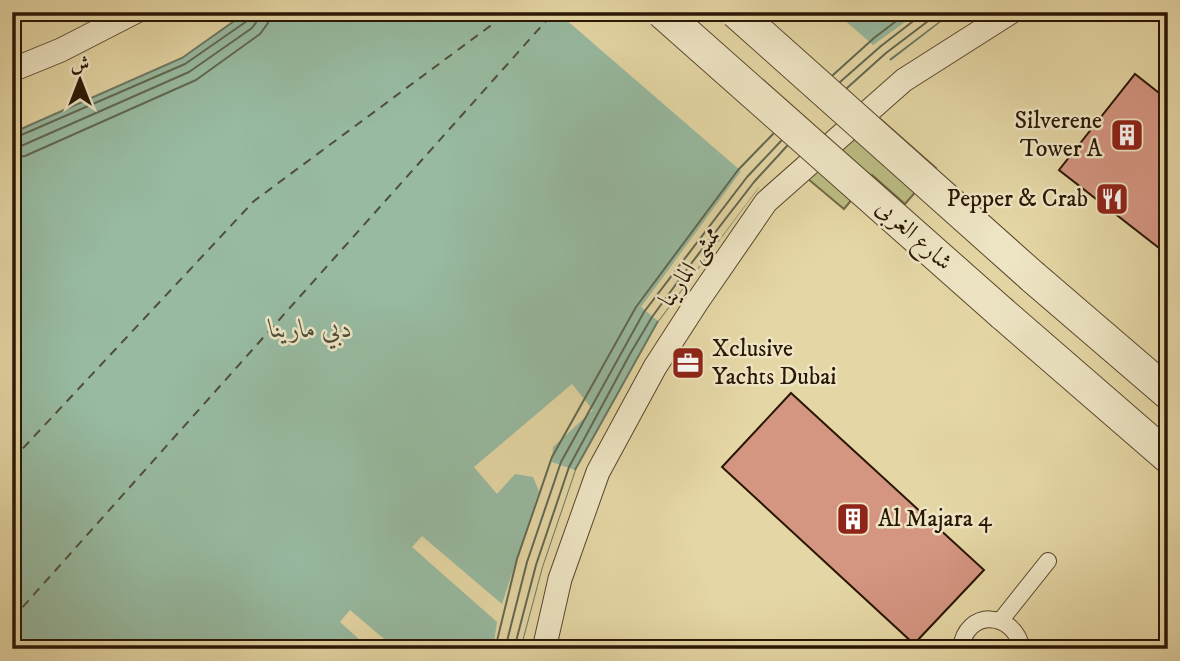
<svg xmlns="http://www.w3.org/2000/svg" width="1180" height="661" font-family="'IM FELL DW Pica',Amiri,serif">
	<rect width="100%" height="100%" fill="#e5d7a5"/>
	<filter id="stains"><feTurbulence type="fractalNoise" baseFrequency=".00286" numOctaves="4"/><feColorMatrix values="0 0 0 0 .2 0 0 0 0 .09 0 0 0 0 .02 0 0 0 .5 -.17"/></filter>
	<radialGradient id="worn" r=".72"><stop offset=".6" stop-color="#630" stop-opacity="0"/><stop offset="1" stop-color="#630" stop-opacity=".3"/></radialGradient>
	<!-- green -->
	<polygon fill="#babd83" stroke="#726a44" stroke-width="2" points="869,109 936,168 905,204 872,175 844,209 808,179"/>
	<!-- water -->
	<polygon fill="#97baa1" stroke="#6b7862" stroke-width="2" points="247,12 952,12 863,81 759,186 658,321 575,470 542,567 520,649 12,649 12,133 182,58"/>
	<!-- pier -->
	<g fill="#e5d7a5">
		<polygon points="557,12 835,12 873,45 919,12 952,12 889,59 892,62 866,84 762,189 759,187 658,321 641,307 741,171"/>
		<polygon points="572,384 593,410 553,447 552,462 575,470 542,567 520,649 493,649 497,622 412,547 422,536 502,604 539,491 533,477 515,474 497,494 474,467"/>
		<polygon points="350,610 396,649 370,649 340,622"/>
	</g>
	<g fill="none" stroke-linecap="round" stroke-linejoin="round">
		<!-- shore -->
		<g stroke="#606852" stroke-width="2">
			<polyline points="833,75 874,38 908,12"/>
			<polyline points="840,82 881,46 925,12"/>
			<polyline points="847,88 886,53 940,12"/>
			<polyline points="12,139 185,64 247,21 250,12"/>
			<polyline points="12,147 21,146 189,72 252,28 257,21 259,12"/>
			<polyline points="12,158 25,156 196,80 260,34 268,23 269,12"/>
			<polyline points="495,649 517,559 552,457 636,307 738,170 773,134"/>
			<polyline points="505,649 527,562 561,462 644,312 747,177 781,141"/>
			<polyline points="514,649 536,565 569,467 630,354 652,317 690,265 754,182 787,146"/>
		</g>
		<!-- ferry -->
		<g stroke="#504f3b" stroke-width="2" stroke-dasharray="9 7" stroke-linecap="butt">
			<polyline points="12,460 254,201 509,12"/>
			<polyline points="12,619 554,12"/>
		</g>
	</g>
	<!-- building -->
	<g fill="#d49581" stroke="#2a1604" stroke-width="2">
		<polygon points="1135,74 1168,100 1168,255 1059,170"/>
		<polygon points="791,393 984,570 914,644 722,467"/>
	</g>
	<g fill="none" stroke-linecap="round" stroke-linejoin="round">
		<defs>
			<g id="service">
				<polyline points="1001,620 1048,561"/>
				<path d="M961,649C965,609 1014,610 1022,649"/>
			</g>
			<g id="pedestrian">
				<polyline points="12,70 61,50 135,12"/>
				<polyline points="544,649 560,579 598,472 655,367 697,302 766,202 904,80 1011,12"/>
			</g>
			<g id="minor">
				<polyline points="1033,277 1168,393"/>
				<polyline points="1003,314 1168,457"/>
			</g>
		</defs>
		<!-- service casing -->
		<use href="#service" stroke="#59462c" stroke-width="18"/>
		<!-- pedestrian casing -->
		<use href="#pedestrian" stroke="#59462c" stroke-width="25"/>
		<!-- minor casing -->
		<use href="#minor" stroke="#59462c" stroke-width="34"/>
		<!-- service -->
		<use href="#service" stroke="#eee5c4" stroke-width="16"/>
		<!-- pedestrian -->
		<use href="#pedestrian" stroke="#eee5c4" stroke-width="23"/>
		<!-- minor -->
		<use href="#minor" stroke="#eee5c4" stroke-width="32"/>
		<defs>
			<g id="minor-bridge">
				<polyline points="662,12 1003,314"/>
				<polyline points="736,12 1033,277"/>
			</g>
		</defs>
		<!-- minor-bridge casing -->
		<use href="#minor-bridge" stroke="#59462c" stroke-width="34" stroke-linecap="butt"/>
		<!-- minor-bridge -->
		<use href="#minor-bridge" stroke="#eee5c4" stroke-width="32"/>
	</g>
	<!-- icons -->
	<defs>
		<symbol id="building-square" viewBox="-11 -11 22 22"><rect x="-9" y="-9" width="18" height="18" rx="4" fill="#8f2418" stroke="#eee5c4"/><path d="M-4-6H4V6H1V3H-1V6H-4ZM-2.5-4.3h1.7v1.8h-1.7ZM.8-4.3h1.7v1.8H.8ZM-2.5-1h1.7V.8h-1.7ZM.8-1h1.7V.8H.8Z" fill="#fff"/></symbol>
		<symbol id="restaurant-square" viewBox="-11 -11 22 22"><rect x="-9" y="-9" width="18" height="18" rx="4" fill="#8f2418" stroke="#eee5c4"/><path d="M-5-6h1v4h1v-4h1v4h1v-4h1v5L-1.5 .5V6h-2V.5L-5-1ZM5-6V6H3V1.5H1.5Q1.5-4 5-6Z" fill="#fff"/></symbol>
		<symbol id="office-square" viewBox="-11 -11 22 22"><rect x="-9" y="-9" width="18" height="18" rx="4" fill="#8f2418" stroke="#eee5c4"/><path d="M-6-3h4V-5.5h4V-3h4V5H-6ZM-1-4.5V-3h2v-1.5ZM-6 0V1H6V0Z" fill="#fff"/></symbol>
	</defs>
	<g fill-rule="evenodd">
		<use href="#building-square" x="1108" y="116" width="38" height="38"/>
		<use href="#restaurant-square" x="1093" y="180" width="38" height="38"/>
		<use href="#office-square" x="669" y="344" width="38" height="38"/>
		<use href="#building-square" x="834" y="500" width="38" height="38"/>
	</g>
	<g text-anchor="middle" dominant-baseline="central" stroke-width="5" stroke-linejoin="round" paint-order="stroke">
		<!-- poi labels -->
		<g font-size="24" fill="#2a1604" stroke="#eee5c4" text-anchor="end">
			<text x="1102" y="121">Silverene<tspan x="1102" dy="28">Tower A</tspan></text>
			<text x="1088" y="199">Pepper &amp; Crab</text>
			<text x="712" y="349" text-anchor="start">Xclusive<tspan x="712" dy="28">Yachts Dubai</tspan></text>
			<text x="878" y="519" text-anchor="start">Al Majara 4</text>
		</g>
		<!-- street labels -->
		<g font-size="24" fill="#2a1604" stroke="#eee5c4">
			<text transform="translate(914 235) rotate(42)">شارع الغربى</text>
			<text transform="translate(690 267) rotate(-56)">ممشى المارينا</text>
		</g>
		<!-- water labels -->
		<g font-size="26" font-style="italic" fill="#504f3b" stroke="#eee5c4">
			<text x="311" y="329">دبي مارينا</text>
		</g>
	</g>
	<!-- margin -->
	<rect width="1180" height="661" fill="none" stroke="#e5d7a5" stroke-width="42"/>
	<rect x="14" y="14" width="1152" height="633" fill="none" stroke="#2a1604" stroke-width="3.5"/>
	<rect x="21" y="21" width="1138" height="619" fill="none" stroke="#2a1604" stroke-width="2"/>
	<!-- north arrow -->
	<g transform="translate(80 80)" stroke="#eee5c4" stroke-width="5" paint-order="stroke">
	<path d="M0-5L12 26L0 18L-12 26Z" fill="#2a1604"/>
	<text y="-10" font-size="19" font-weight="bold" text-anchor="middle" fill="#2a1604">ش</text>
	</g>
	<rect width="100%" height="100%" filter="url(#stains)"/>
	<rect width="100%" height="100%" fill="url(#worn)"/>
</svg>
